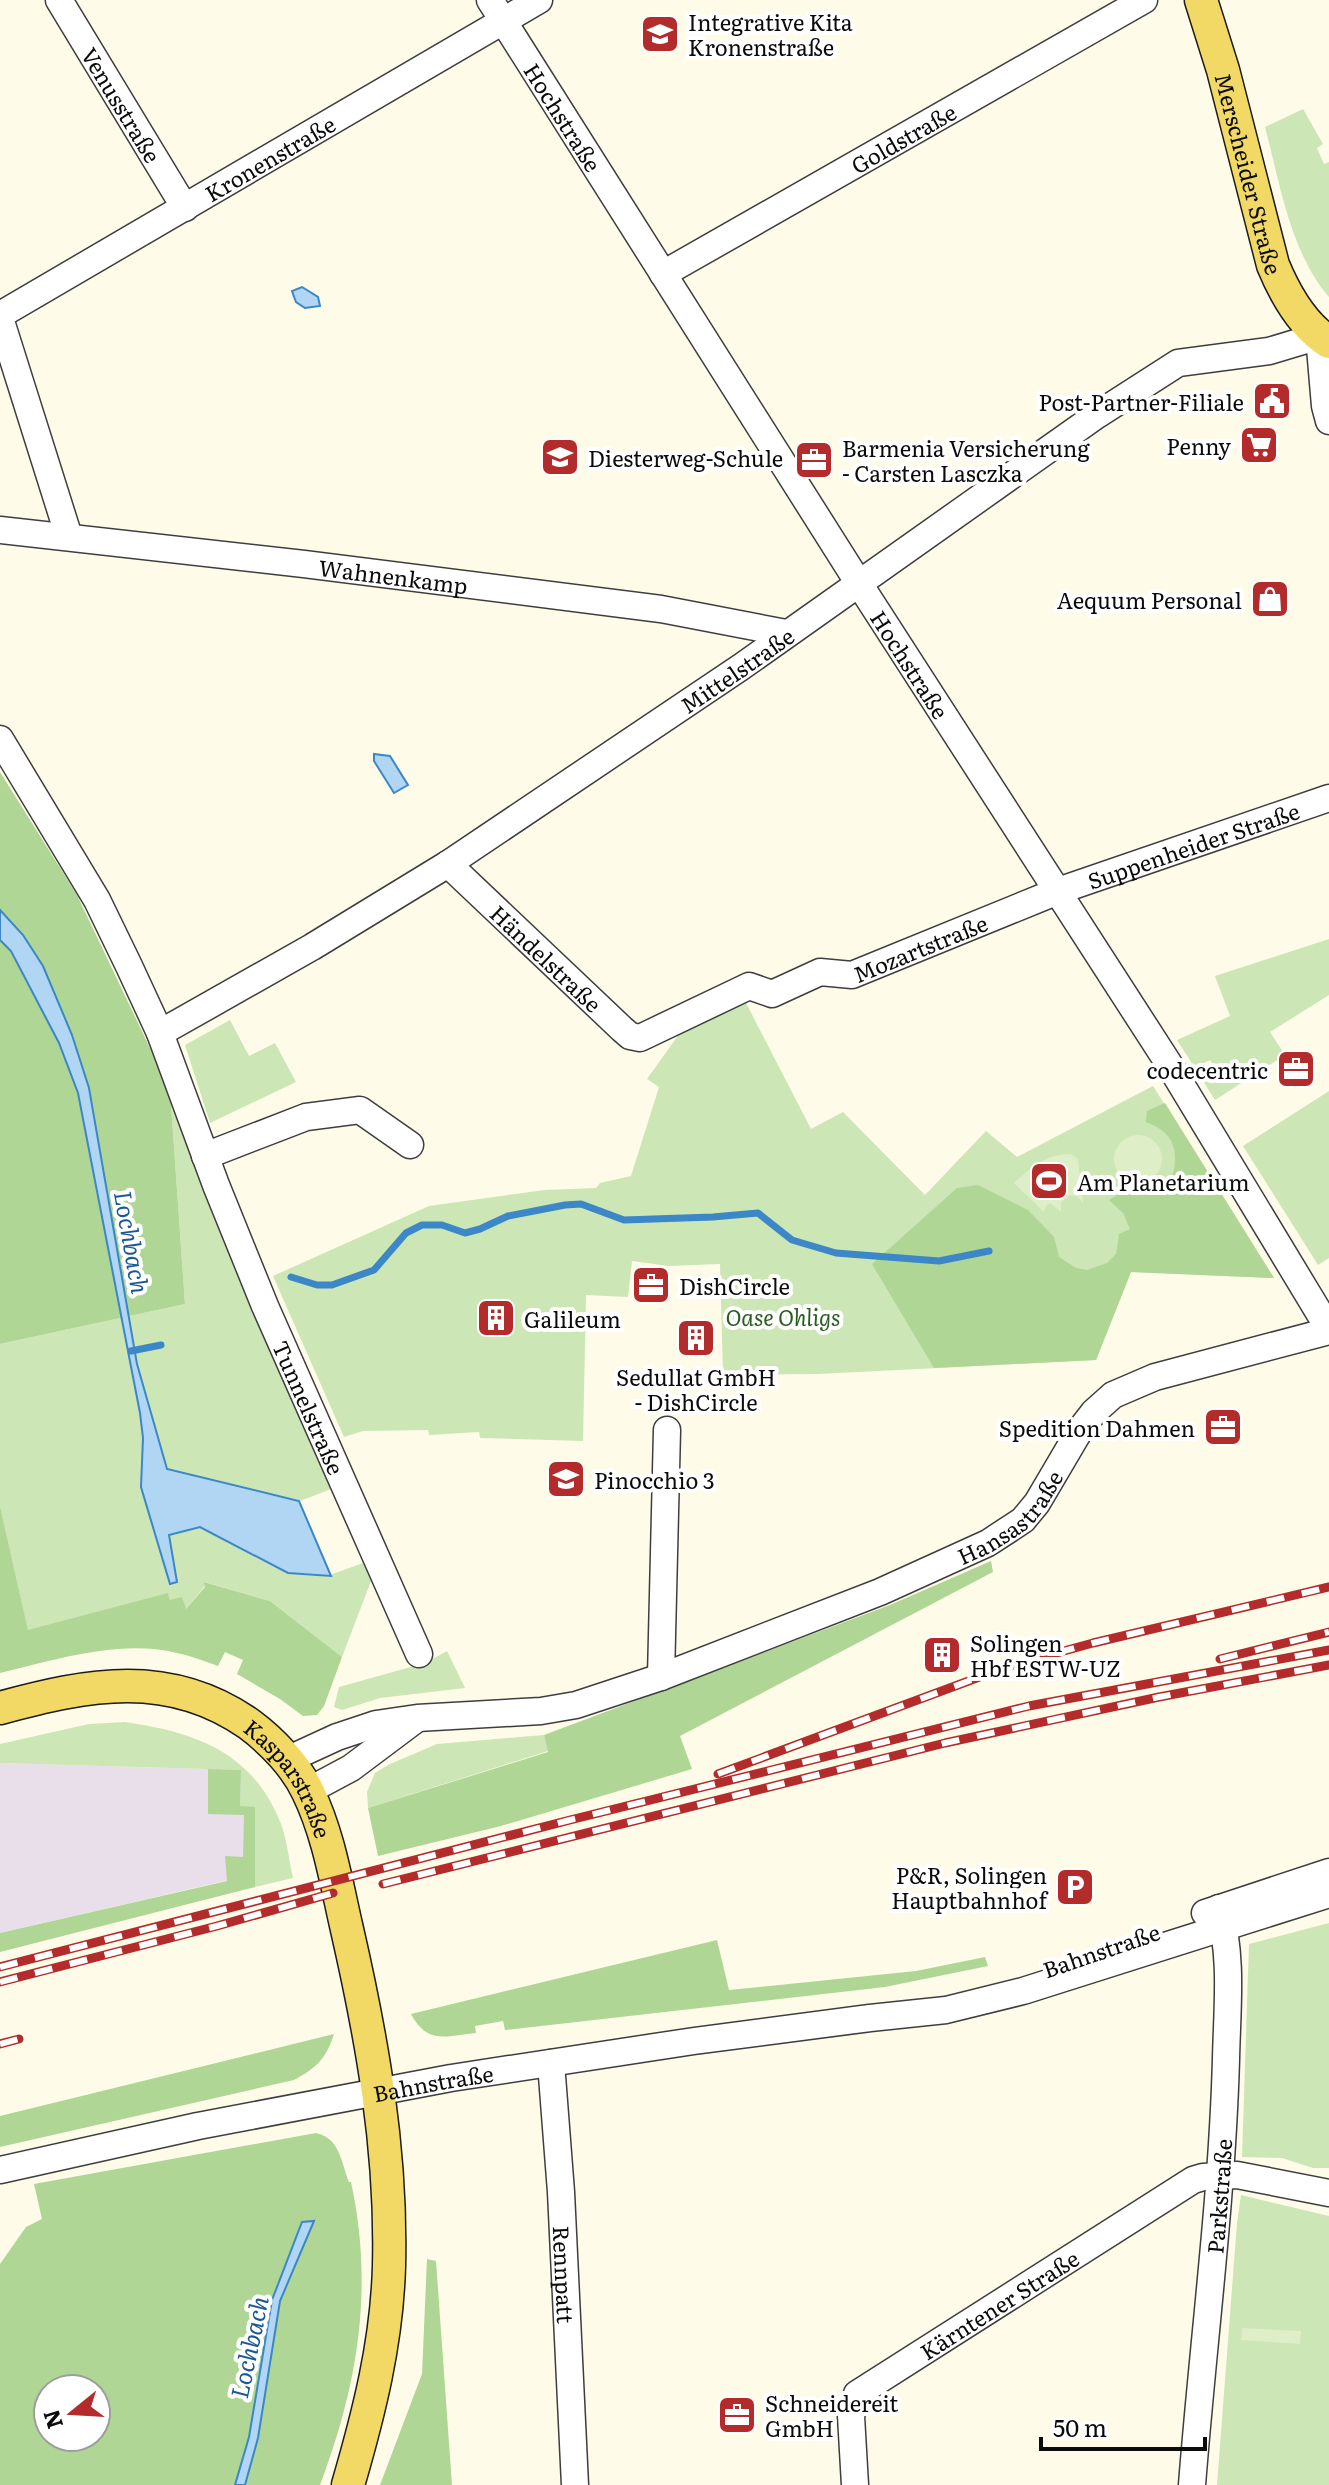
<svg xmlns="http://www.w3.org/2000/svg" width="1329" height="2485" font-family="Literata,serif">
	<rect width="100%" height="100%" fill="#fefbe9"/>
	<!-- industrial -->
	<polygon fill="#e9dfea" points="0,1763 241,1770 255,1807 255,1874 0,1933"/>
	<!-- green -->
	<g fill="#cce6b5">
		<path d="M1303,109L1323,144L1317,148L1324,164L1329,162V297C1290,252 1280,183 1265,127Z"/>
		<polygon points="1329,939 1329,995 1270,1032 1285,1055 1215,1100 1203,1081 1218,1072 1210,1060 1195,1068 1177,1040 1230,1016 1215,976"/>
		<polygon points="746,1003 811,1129 843,1112 925,1195 986,1131 1017,1157 1153,1086 1274,1278 1131,1272 1096,1360 818,1374 723,1375 720,1264 669,1266 632,1261 628,1297 586,1295 583,1441 480,1438 479,1432 429,1435 428,1430 363,1431 344,1437 273,1276 429,1206 545,1190 596,1188 600,1183 631,1176 659,1087 647,1079 682,1030"/>
		<polygon points="230,1020 249,1056 275,1043 296,1082 210,1123 185,1045"/>
		<polygon points="170,1090 334,1488 300,1501 330,1575 363,1563 371,1581 342,1657 270,1601 205,1582 205,1586 185,1610 170,1600 168,1594 28,1631 0,1506 0,1344 185,1304"/>
		<polygon points="1329,1091 1329,1258 1318,1265 1243,1146"/>
		<polygon points="447,1651 465,1688 380,1698 342,1710 334,1707 339,1687 425,1663"/>
		<path d="M125,1722C195,1732 253,1752 281,1824C287,1840 289,1860 293,1878L255,1887V1808L240,1807L241,1770L0,1763V1744L89,1724Z"/>
		<polygon points="544,1735 548,1751 368,1808 367,1792 375,1773 390,1764 437,1744"/>
		<polygon points="1329,1923 1329,2168 1313,2168 1282,2158 1242,2157 1249,1944"/>
		<polygon points="1241,2195 1329,2216 1329,2485 1217,2485 1237,2223"/>
	</g>
	<!-- forest -->
	<g fill="#afd695" fill-rule="evenodd">
		<polygon points="0,772 77,895 170,1090 185,1304 0,1344"/>
		<path d="M1165,1103L1274,1278L1131,1272L1096,1360L934,1368L872,1264L957,1188L978,1185L1028,1210L1054,1237L1059,1257L1076,1268L1087,1270L1107,1263L1116,1254L1119,1234L1130,1229L1123,1213L1109,1200L1127,1189L1146,1195L1172,1179C1179,1150 1175,1133 1146,1122L1147,1111Z"/>
		<path d="M0,1506L28,1630L168,1593L170,1600L182,1597L186,1609L205,1587L204,1582L270,1601L342,1657L324,1706L317,1715L303,1716L280,1699L237,1674L243,1660L225,1652L218,1666C204,1661 191,1656 177,1653C119,1639 56,1660 0,1673Z"/>
		<polygon points="991,1561 993,1572 680,1736 692,1769 501,1826 378,1856 368,1808 548,1752 544,1735 890,1605"/>
		<polygon points="208,1769 241,1770 240,1806 255,1807 255,1887 0,1952 0,1933 227,1881 225,1856 243,1857 244,1815 208,1814"/>
		<path d="M717,1940L729,1990L916,1971L985,1957L988,1966L885,1987L505,2030L503,2021L475,2026L476,2033C445,2036 428,2045 411,2014Z"/>
		<path d="M334,2034C326,2059 316,2068 294,2080L0,2147V2116Z"/>
		<path d="M316,2133C340,2138 341,2162 349,2182H351C374,2288 358,2385 320,2485H0V2264L26,2227L42,2219L34,2184ZM48,2389H96V2437H48Z"/>
		<polygon points="427,2259 436,2261 452,2485 380,2485 422,2374"/>
	</g>
	<!-- pitch -->
	<g fill="#deeec7">
		<circle cx="1138" cy="1159" r="24"/>
		<path d="M1071,1154L1078,1159L1083,1203L1078,1197L1070,1195L1061,1202V1212L1050,1203L1046,1206L1044,1212L1014,1183C1032,1167 1046,1154 1071,1154Z"/>
		<polygon points="1242,2328 1301,2331 1300,2344 1241,2340"/>
	</g>
	<!-- water -->
	<g fill="#b0d6f3" stroke="#3b87c7" stroke-width="2">
		<polygon points="302,287 318,297 320,306 305,308 296,302 292,291"/>
		<polygon points="374,754 390,756 408,785 394,793 374,761"/>
		<polygon points="0,910 23,935 43,966 72,1035 89,1088 137,1364 167,1469 299,1501 331,1576 288,1573 200,1527 169,1535 177,1582 170,1584 141,1487 143,1438 140,1413 78,1093 59,1043 11,951 0,940"/>
		<polygon points="314,2221 280,2301 258,2438 245,2485 235,2485 249,2437 272,2300 302,2222"/>
	</g>
	<g fill="none" stroke-linecap="round" stroke-linejoin="round">
		<!-- stream -->
		<g stroke="#3b87c7" stroke-width="7">
			<polyline points="291,1277 317,1285 332,1285 374,1270 406,1233 422,1225 442,1225 465,1233 480,1229 508,1216 565,1205 581,1204 624,1220 713,1217 758,1213 792,1240 836,1253 939,1261 989,1251"/>
			<polyline points="131,1351 161,1345"/>
		</g>
		<defs>
			<g id="minor">
				<path id="s1" d="M59,0L185,208"/>
				<path id="s2" d="M490,0L858,582L1167,1061L1329,1329"/>
				<path id="s3" d="M663,274L1144,0"/>
				<path id="s4" d="M0,315L539,0"/>
				<polyline points="0,318 69,537"/>
				<path id="s5" d="M0,530L304,564L661,609L786,633"/>
				<path id="s6" d="M0,739L97,900L129,966L160,1033L216,1185L265,1306L419,1654"/>
				<path id="s7" d="M448,864L622,1029L630,1036L640,1038L749,986L772,994L820,972L852,975L1058,891L1329,798"/>
				<path id="s8" d="M160,1033L312,947L448,864L741,667L1097,415L1178,363L1269,351L1319,336L1325,406L1329,421"/>
				<polyline points="205,1156 306,1117 360,1110 410,1145"/>
				<polyline points="661,1677 667,1430"/>
				<path id="s9" d="M287,1760L337,1737L376,1724L417,1718L541,1711L576,1705L661,1677L880,1592L988,1543L1023,1520L1037,1503L1080,1430L1094,1412L1113,1395L1155,1377L1329,1331"/>
				<polyline points="308,1791 351,1768 415,1720"/>
				<polyline points="1205,1913 1329,1872"/>
				<path id="s10" d="M551,2063L561,2192L575,2485"/>
				<path id="s11" d="M0,2170L198,2126L451,2078L694,2041L870,2018L946,2010L1023,1991L1329,1894"/>
				<path id="s12" d="M855,2485L851,2416L857,2394L1193,2180L1203,2177L1237,2175L1329,2193"/>
				<path id="s13" d="M1192,2485C1203,2343 1222,2202 1226,2059C1227,2009 1233,1957 1219,1908"/>
			</g>
			<g id="major">
				<path id="s14" d="M1201,0L1223,70L1273,265C1285,294 1302,325 1329,342"/>
				<path id="s15" d="M0,1708C88,1684 169,1668 249,1724C272,1741 296,1766 308,1792C328,1833 336,1881 346,1925C372,2038 392,2150 389,2266C387,2342 369,2413 348,2485"/>
			</g>
		</defs>
		<!-- minor casing -->
		<use href="#minor" stroke="#3e3e3e" stroke-width="29"/>
		<!-- major casing -->
		<use href="#major" stroke="#1c1c1c" stroke-width="35"/>
		<!-- minor -->
		<use href="#minor" stroke="#fff" stroke-width="26"/>
		<!-- major -->
		<use href="#major" stroke="#f2d865" stroke-width="32"/>
		<defs>
			<g id="rail">
				<polyline points="1220,1659 1329,1632"/>
				<polyline points="718,1774 1009,1666 1093,1643 1329,1587"/>
				<polyline points="383,1884 945,1743 1159,1697 1329,1665"/>
				<polyline points="0,1967 570,1820 1029,1706 1329,1650"/>
				<polyline points="0,1982 217,1926 333,1893"/>
				<polyline points="0,2044 19,2039"/>
			</g>
		</defs>
		<!-- rail casing -->
		<use href="#rail" stroke="#b32b2a" stroke-width="9"/>
		<!-- rail -->
		<use href="#rail" stroke="#fff" stroke-width="6" stroke-dasharray="18" stroke-linecap="butt"/>
	</g>
	<!-- icons -->
	<defs>
		<symbol id="school-square" viewBox="-11 -11 22 22"><rect x="-9" y="-9" width="18" height="18" rx="4" fill="#b32b2a" stroke="#fff"/><path d="M0-5L7-2L0 1L-7-2ZM-4 1L0 2.5L4 1V4Q0 6-4 4Z" fill="#fff"/></symbol>
		<symbol id="civic-square" viewBox="-11 -11 22 22"><rect x="-9" y="-9" width="18" height="18" rx="4" fill="#b32b2a" stroke="#fff"/><path d="M-.6-6.5H3V-4.5H.6V-3L4-1V1h2V6H-6V1h2V-1L-.6-3ZM-1.2 2.5V6h2.4V2.5Z" fill="#fff"/></symbol>
		<symbol id="supermarket-square" viewBox="-11 -11 22 22"><rect x="-9" y="-9" width="18" height="18" rx="4" fill="#b32b2a" stroke="#fff"/><path d="M-6-5.5h2.5l.6 2H6L4.5 2H-2.5L-4.4-4H-6ZM-1.5 3.2a1.3 1.3 0 1 0 .1 0ZM3 3.2a1.3 1.3 0 1 0 .1 0Z" fill="#fff"/></symbol>
		<symbol id="office-square" viewBox="-11 -11 22 22"><rect x="-9" y="-9" width="18" height="18" rx="4" fill="#b32b2a" stroke="#fff"/><path d="M-6-3h4V-5.5h4V-3h4V5H-6ZM-1-4.5V-3h2v-1.5ZM-6 0V1H6V0Z" fill="#fff"/></symbol>
		<symbol id="shop-square" viewBox="-11 -11 22 22"><rect x="-9" y="-9" width="18" height="18" rx="4" fill="#b32b2a" stroke="#fff"/><path d="M-5-2.5h2.3a2.7 3.5 0 0 1 5.4 0H5L5.5 6h-11ZM-1.5-2.5h3a1.5 2.3 0 0 0-3 0Z" fill="#fff"/></symbol>
		<symbol id="stadium-square" viewBox="-11 -11 22 22"><rect x="-9" y="-9" width="18" height="18" rx="4" fill="#b32b2a" stroke="#fff"/><path d="M0-5a6.5 5 0 1 0 0 10a6.5 5 0 1 0 0-10ZM-3.5-1.8h7v3.6h-7Z" fill="#fff"/></symbol>
		<symbol id="building-square" viewBox="-11 -11 22 22"><rect x="-9" y="-9" width="18" height="18" rx="4" fill="#b32b2a" stroke="#fff"/><path d="M-4-6H4V6H1V3H-1V6H-4ZM-2.5-4.3h1.7v1.8h-1.7ZM.8-4.3h1.7v1.8H.8ZM-2.5-1h1.7V.8h-1.7ZM.8-1h1.7V.8H.8Z" fill="#fff"/></symbol>
		<symbol id="parking-square" viewBox="-11 -11 22 22"><rect x="-9" y="-9" width="18" height="18" rx="4" fill="#b32b2a" stroke="#fff"/><path d="M-3.5-5.5H1a3.5 3.5 0 0 1 0 7H-1V5.5H-3.5ZM-1-3.4V-.6H.8a1.4 1.4 0 0 0 0-2.8Z" fill="#fff"/></symbol>
	</defs>
	<g fill-rule="evenodd">
		<use href="#school-square" x="638" y="12" width="44" height="44"/>
		<use href="#civic-square" x="1250" y="379" width="44" height="44"/>
		<use href="#supermarket-square" x="1237" y="423" width="44" height="44"/>
		<use href="#school-square" x="538" y="435" width="44" height="44"/>
		<use href="#office-square" x="792" y="438" width="44" height="44"/>
		<use href="#shop-square" x="1248" y="577" width="44" height="44"/>
		<use href="#office-square" x="1274" y="1047" width="44" height="44"/>
		<use href="#stadium-square" x="1027" y="1159" width="44" height="44"/>
		<use href="#office-square" x="629" y="1263" width="44" height="44"/>
		<use href="#building-square" x="474" y="1296" width="44" height="44"/>
		<use href="#building-square" x="674" y="1316" width="44" height="44"/>
		<use href="#office-square" x="1201" y="1405" width="44" height="44"/>
		<use href="#school-square" x="544" y="1457" width="44" height="44"/>
		<use href="#building-square" x="920" y="1633" width="44" height="44"/>
		<use href="#parking-square" x="1053" y="1865" width="44" height="44"/>
		<use href="#office-square" x="715" y="2393" width="44" height="44"/>
	</g>
	<g text-anchor="middle" dominant-baseline="central" stroke-width="8" stroke-linejoin="round" paint-order="stroke">
		<!-- poi labels -->
		<g font-size="22" fill="#0b0b0b" stroke="#fff" text-anchor="start">
			<text x="688" y="21">Integrative Kita<tspan x="688" dy="25">Kronenstraße</tspan></text>
			<text x="1244" y="401" text-anchor="end">Post-Partner-Filiale</text>
			<text x="1231" y="445" text-anchor="end">Penny</text>
			<text x="842" y="447">Barmenia Versicherung<tspan x="842" dy="25">- Carsten Lasczka</tspan></text>
			<text x="588" y="457">Diesterweg-Schule</text>
			<text x="1242" y="599" text-anchor="end">Aequum Personal</text>
			<text x="1268" y="1069" text-anchor="end">codecentric</text>
			<text x="1077" y="1181">Am Planetarium</text>
			<text x="679" y="1285">DishCircle</text>
			<text x="524" y="1318">Galileum</text>
			<text x="696" y="1376" text-anchor="middle">Sedullat GmbH<tspan x="696" dy="25">- DishCircle</tspan></text>
			<text x="1195" y="1427" text-anchor="end">Spedition Dahmen</text>
			<text x="594" y="1479">Pinocchio 3</text>
			<text x="970" y="1642">Solingen<tspan x="970" dy="25">Hbf ESTW-UZ</tspan></text>
			<text x="1047" y="1874" text-anchor="end">P&amp;R, Solingen<tspan x="1047" dy="25">Hauptbahnhof</tspan></text>
			<text x="765" y="2402">Schneidereit<tspan x="765" dy="25">GmbH</tspan></text>
		</g>
		<!-- street labels -->
		<g font-size="22" fill="#0b0b0b" stroke="#fff">
			<text stroke="none"><textPath href="#s1" startOffset="122">Venusstraße</textPath></text>
			<text stroke="none"><textPath href="#s2" startOffset="138">Hochstraße</textPath></text>
			<text stroke="none"><textPath href="#s3" startOffset="276">Goldstraße</textPath></text>
			<text stroke="none"><textPath href="#s4" startOffset="312">Kronenstraße</textPath></text>
			<text stroke="none"><textPath href="#s14" startOffset="180">Merscheider Straße</textPath></text>
			<text stroke="none"><textPath href="#s5" startOffset="396">Wahnenkamp</textPath></text>
			<text stroke="none"><textPath href="#s2" startOffset="786">Hochstraße</textPath></text>
			<text stroke="none"><textPath href="#s8" startOffset="682">Mittelstraße</textPath></text>
			<text stroke="none"><textPath href="#s7" startOffset="856">Suppenheider Straße</textPath></text>
			<text stroke="none"><textPath href="#s7" startOffset="564">Mozartstraße</textPath></text>
			<text stroke="none"><textPath href="#s7" startOffset="136">Händelstraße</textPath></text>
			<text stroke="none"><textPath href="#s6" startOffset="738">Tunnelstraße</textPath></text>
			<text stroke="none"><textPath href="#s9" startOffset="774">Hansastraße</textPath></text>
			<text stroke="none"><textPath href="#s15" startOffset="328">Kasparstraße</textPath></text>
			<text transform="translate(1101 1950) rotate(-19)">Bahnstraße</text>
			<text stroke="none"><textPath href="#s11" startOffset="442">Bahnstraße</textPath></text>
			<text stroke="none"><textPath href="#s13" startOffset="290">Parkstraße</textPath></text>
			<text stroke="none"><textPath href="#s10" startOffset="212">Rennpatt</textPath></text>
			<text stroke="none"><textPath href="#s12" startOffset="260">Kärntener Straße</textPath></text>
		</g>
		<!-- park labels -->
		<g font-size="22" font-style="italic" fill="#285e1f" stroke="#fff">
			<text x="783" y="1316">Oase Ohligs</text>
		</g>
		<!-- water labels -->
		<g font-size="24" font-style="italic" fill="#1b5996" stroke="#fff">
			<text transform="translate(133 1242) rotate(80)">Lochbach</text>
			<text transform="translate(248 2347) rotate(-78)">Lochbach</text>
		</g>
	</g>
	<!-- north arrow -->
	<g transform="translate(72 2413) rotate(252)"><circle r="38" fill="#ffffff" stroke="#9d9d9d" stroke-width="2"/>
	<path d="M0-6L14 30L0 20L-14 30Z" fill="#b32b2a"/>
	<text y="-12" font-size="22" font-weight="bold" text-anchor="middle" fill="#0b0b0b">N</text>
	</g>
	<!-- scale -->
	<path d="M1041 2437v12h164v-12" fill="none" stroke="#0b0b0b" stroke-width="4"/>
	<text x="1053" y="2437" font-size="24" fill="#0b0b0b" stroke="#ffffff" stroke-width="6" paint-order="stroke">50 m</text>
</svg>
